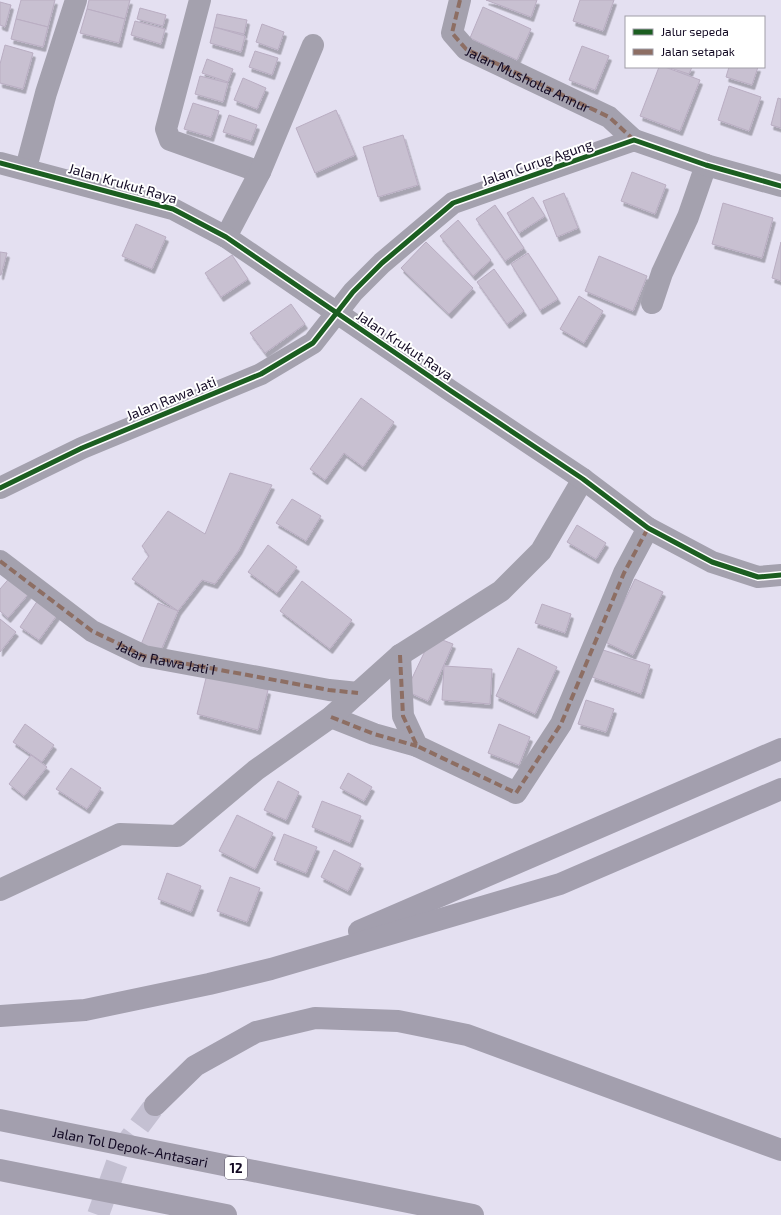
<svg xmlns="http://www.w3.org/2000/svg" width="781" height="1215" font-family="'Exo 2',sans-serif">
	<defs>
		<filter id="shadow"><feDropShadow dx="2.5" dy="4.5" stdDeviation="0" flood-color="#0004"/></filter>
	</defs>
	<rect width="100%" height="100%" fill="#e4e0f1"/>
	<!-- building -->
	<g fill="#c8c0d1" stroke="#b9adc2" filter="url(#shadow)">
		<polygon points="21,0 55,0 48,27 16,19"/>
		<polygon points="89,0 130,0 125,19 87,9"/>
		<polygon points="486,0 537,0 531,17"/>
		<polygon points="580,0 614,0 603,31 573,21"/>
		<polygon points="0,2 11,5 5,27 0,25"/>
		<polygon points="483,7 531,29 517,60 470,38"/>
		<polygon points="140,8 166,15 163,26 137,19"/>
		<polygon points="87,9 125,19 119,43 80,33"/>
		<polygon points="217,14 247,20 244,34 214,27"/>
		<polygon points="16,19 48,27 43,47 11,39"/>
		<polygon points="135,21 165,29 161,44 131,35"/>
		<polygon points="262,24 284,32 278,50 256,42"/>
		<polygon points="214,27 245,36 241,52 210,43"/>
		<polygon points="5,45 33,53 23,89 0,83 0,64"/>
		<polygon points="582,46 609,56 595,90 569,80"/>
		<polygon points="255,51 278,58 272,75 249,67"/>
		<polygon points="207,59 233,69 228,82 202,73"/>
		<polygon points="659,67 665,67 700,80 680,131 640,116"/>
		<polygon points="667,67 692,67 689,74"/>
		<polygon points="729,67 758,67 752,85 726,77"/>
		<polygon points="200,76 228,83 223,102 195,94"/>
		<polygon points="243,78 266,88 257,109 234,100"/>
		<polygon points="729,86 761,97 749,131 718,120"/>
		<polygon points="778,98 781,99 781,128 771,125"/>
		<polygon points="193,103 219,111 211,137 184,129"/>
		<polygon points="336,110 355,155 315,173 296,128"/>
		<polygon points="229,115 257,125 251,141 223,132"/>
		<polygon points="403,135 418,185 378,197 363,147"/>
		<polygon points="632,172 666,185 655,214 621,201"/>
		<polygon points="564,193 578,228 557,237 543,201"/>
		<polygon points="533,197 545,216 519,233 507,213"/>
		<polygon points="723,203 773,218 762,258 712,244"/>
		<polygon points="495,205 524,248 505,261 476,219"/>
		<polygon points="458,220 491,260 473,276 440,236"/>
		<polygon points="136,224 166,237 152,269 122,256"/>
		<polygon points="426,242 473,288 449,314 401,268"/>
		<polygon points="781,242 781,281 772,278"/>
		<polygon points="0,252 7,253 1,275 0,275"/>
		<polygon points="528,253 558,299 540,310 511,264"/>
		<polygon points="232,255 248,279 221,297 205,273"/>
		<polygon points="599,256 647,276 633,311 585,291"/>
		<polygon points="494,269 524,311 507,324 477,282"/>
		<polygon points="579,296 603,311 584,343 560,329"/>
		<polygon points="291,304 305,324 265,353 250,333"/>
		<polygon points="361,398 394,422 363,467 344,453 325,480 310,469"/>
		<polygon points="230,473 272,485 239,550 215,584 202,580 178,611 132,579 149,556 142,546 168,511 205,534"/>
		<polygon points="292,499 321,516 306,541 276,523"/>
		<polygon points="577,525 606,543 596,559 567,542"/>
		<polygon points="268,545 297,567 277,593 248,572"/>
		<polygon points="12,575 31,591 8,618 0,611 0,589"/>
		<polygon points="635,579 663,592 633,655 605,642"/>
		<polygon points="302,581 352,620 330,649 280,611"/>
		<polygon points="40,597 60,611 39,640 20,627"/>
		<polygon points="158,603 178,611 159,655 140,647"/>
		<polygon points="542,604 571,614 565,633 535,623"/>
		<polygon points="0,619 16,632 0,652"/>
		<polygon points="432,636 453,644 428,701 406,691"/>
		<polygon points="518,648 557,667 535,714 496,696"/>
		<polygon points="600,649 650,665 641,694 592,677"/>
		<polygon points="444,666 492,669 490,704 442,700"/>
		<polygon points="207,674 268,690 258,730 197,714"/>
		<polygon points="586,700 614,709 606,732 578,724"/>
		<polygon points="25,724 54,745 42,762 13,742"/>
		<polygon points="499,724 530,737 519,765 488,753"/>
		<polygon points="31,755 47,767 24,796 9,784"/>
		<polygon points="71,768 101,788 87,809 56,789"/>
		<polygon points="348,773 372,787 364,801 340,788"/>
		<polygon points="278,781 299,792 286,820 264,810"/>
		<polygon points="322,801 361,816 350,843 312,827"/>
		<polygon points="237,815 273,833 255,869 219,851"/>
		<polygon points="284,834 317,847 306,873 274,860"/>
		<polygon points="334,850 361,864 348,891 321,877"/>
		<polygon points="167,873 201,886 191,912 158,899"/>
		<polygon points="230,877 260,888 247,922 217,911"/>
	</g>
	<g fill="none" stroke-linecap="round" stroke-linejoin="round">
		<!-- motorway-tunnel -->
		<polyline stroke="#c4c0d2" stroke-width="22" stroke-dasharray="22 11" stroke-linecap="butt" points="98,1215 122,1149 155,1105"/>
		<!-- minor -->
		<g stroke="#a4a1ae" stroke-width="22">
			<polyline points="200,0 166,129 170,140 260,172"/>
			<polyline points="460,0 452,33 466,49 609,117 634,140"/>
			<polyline points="26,168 46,93 76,0"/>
			<polyline points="226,237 260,172 313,45"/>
			<polyline points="652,303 662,273 688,217 706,165"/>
			<path id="s1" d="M0,561L92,631L144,656L329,690L358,693"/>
			<polyline points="400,655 403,716 417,746 516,793 561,724 624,573 648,528"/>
			<polyline points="331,717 374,734 417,746"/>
			<polyline points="0,890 120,834 177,836 256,770 331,717 400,655 501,591 541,551 583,479"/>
		</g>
		<!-- tertiary -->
		<g stroke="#a4a1ae" stroke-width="22">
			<polyline points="0,163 173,209 226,237 451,391 583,479 648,528 712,562 758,577 781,575"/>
			<polyline points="0,488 82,448 261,374 313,343 353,292 382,263 453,203 634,140 706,165 781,186"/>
		</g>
		<!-- motorway -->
		<g stroke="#a39fae" stroke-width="22">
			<polyline points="359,931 781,749"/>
			<polyline points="0,1016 85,1010 209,984 271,969 560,884 781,789"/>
			<polyline points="155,1105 195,1066 256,1032 315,1018 398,1021 467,1035 781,1150"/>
			<path id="s2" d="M0,1120L473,1215"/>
			<polyline points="0,1170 226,1215"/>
		</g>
		<!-- quiet -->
		<g stroke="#8d6e63" stroke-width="4" stroke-dasharray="8 4" stroke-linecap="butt">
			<path id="s3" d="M460,0L452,33L466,49L609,117L634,140"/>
			<polyline points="0,561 92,631 144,656 329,690 358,693"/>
			<polyline points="400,655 403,716 417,746 516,793 561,724 624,573 648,528"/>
			<polyline points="331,717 374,734 417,746"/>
		</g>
		<defs>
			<g id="cycleway">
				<polyline points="0,163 173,209 226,237 451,391 583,479 648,528 712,562 758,577 781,575"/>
				<polyline points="0,488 82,448 261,374 313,343 353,292 382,263 453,203 634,140 706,165 781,186"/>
			</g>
		</defs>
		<!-- cycleway casing -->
		<use href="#cycleway" stroke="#fff" stroke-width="8"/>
		<!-- cycleway -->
		<use href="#cycleway" stroke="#1b5e20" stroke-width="5"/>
	</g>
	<g text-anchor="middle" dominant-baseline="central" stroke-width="4" stroke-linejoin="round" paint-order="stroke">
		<!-- shield labels -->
		<rect fill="#fff" stroke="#595365" stroke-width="1" x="225" y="1157" width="22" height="22" rx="3"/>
		<g font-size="13" font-weight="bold" fill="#120923">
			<text x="236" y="1168">12</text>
		</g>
		<!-- street labels -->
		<g font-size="14" fill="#120923" stroke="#fff">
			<text stroke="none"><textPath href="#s3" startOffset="124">Jalan Musholla Annur</textPath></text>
			<text transform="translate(537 162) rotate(-19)">Jalan Curug Agung</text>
			<text transform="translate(123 183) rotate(16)">Jalan Krukut Raya</text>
			<text transform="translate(405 345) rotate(34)">Jalan Krukut Raya</text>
			<text transform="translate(171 398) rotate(-22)">Jalan Rawa Jati</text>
			<text stroke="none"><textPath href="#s1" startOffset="195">Jalan Rawa Jati I</textPath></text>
			<text stroke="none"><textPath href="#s2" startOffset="133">Jalan Tol Depok–Antasari</textPath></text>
		</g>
	</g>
	<!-- legend -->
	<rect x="625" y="16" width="140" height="52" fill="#ffffff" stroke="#a09da7"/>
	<rect x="633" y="29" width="20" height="6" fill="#1b5e20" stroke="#a09da7"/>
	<text x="661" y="36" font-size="12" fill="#120923">Jalur sepeda</text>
	<rect x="633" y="49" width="20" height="6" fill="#8d6e63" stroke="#a09da7"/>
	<text x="661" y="56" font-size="12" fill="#120923">Jalan setapak</text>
</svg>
